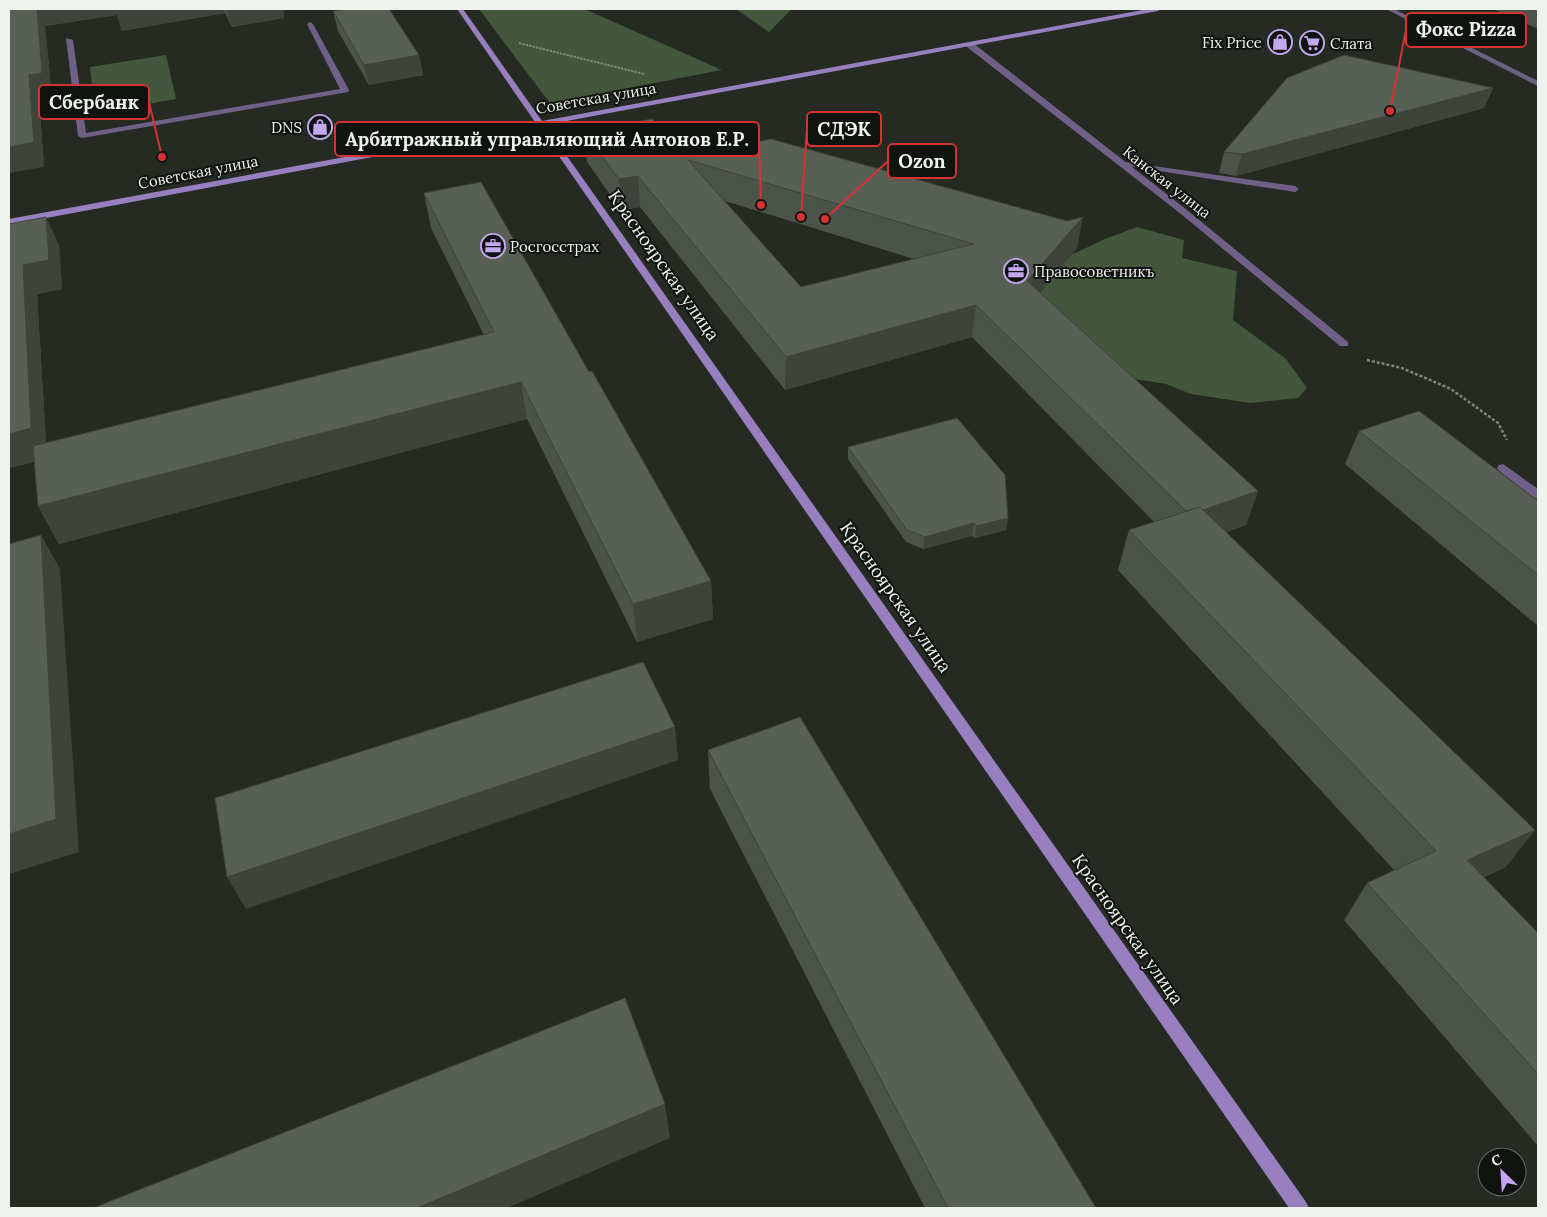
<svg xmlns="http://www.w3.org/2000/svg" width="1547" height="1217" font-family="Lora,serif">
	<rect width="100%" height="100%" fill="#252b23"/>
	<!-- green -->
	<g fill="#43573c">
		<polygon points="479,9 580,9 589,11 722,70 550,103"/>
		<polygon points="736,9 792,9 769,32"/>
		<polygon points="166,55 176,99 95,113 90,67"/>
		<polygon points="1137,227 1184,240 1182,258 1237,271 1233,320 1286,359 1307,388 1298,398 1250,403 1191,394 1166,384 1135,379 1037,296 1071,255 1105,239"/>
	</g>
	<g fill="none" stroke-linecap="round" stroke-linejoin="round">
		<!-- path-far1 -->
		<polyline stroke="#828780" stroke-width="2" stroke-dasharray="2.5 1" stroke-linecap="butt" points="519,43 644,74"/>
		<!-- path -->
		<polyline stroke="#828780" stroke-width="2.5" stroke-dasharray="3 2" stroke-linecap="butt" points="1367,360 1402,368 1451,389 1498,423 1507,440"/>
		<!-- lane -->
		<g fill="#706088" fill-rule="evenodd">
			<polygon points="310,22 313,24 349,90 348,92 82,138 78,136 66,38 73,40 86,133 340,89 307,24"/>
			<polygon points="1118,161 1295,186 1299,189 1295,192 1121,165 1118,165"/>
			<polygon points="1503,464 1538,489 1538,499 1534,498 1499,471 1497,468 1499,465"/>
		</g>
		<!-- street -->
		<g fill="#706088" fill-rule="evenodd">
			<polygon points="1386,9 1394,9 1538,81 1538,86"/>
			<polygon points="967,43 973,43 1187,210 1348,342 1348,346 1340,346 1181,214 967,47"/>
		</g>
		<!-- secondary -->
		<polygon fill="#987fbf" fill-rule="evenodd" points="457,9 463,9 542,121 1148,9 1161,9 1158,11 545,125 1306,1202 1309,1208 1289,1208 538,126 9,225 9,219 535,122"/>
	</g>
	<!-- wall -->
	<g fill="#4c534a" fill-rule="evenodd">
		<polygon points="9,9 284,9 284,18 232,27 225,13 122,31 117,15 45,26 52,97 39,99 44,167"/>
		<polygon points="1493,9 1538,9 1538,29"/>
		<polygon points="333,11 419,55 423,75 369,85 338,31"/>
		<polygon points="1493,88 1484,108 1236,176 1219,173 1224,152"/>
		<path d="M584,132L685,157L1077,248L1040,292L1258,491L1246,525L1226,532L1506,867L1484,877L1538,933V1146L1344,920L1367,883L1394,870L1118,570L1129,530L1154,522L972,337L785,390L640,207L621,210L587,162ZM725,201L914,259L801,287Z"/>
		<polygon points="424,193 589,372 711,581 713,619 637,642 527,419 59,544 38,506 34,462 9,468 9,224 59,245 62,289 37,294 46,443 484,335 431,228"/>
		<polygon points="1359,431 1538,501 1538,626 1345,464"/>
		<polygon points="848,447 1006,530 975,538 972,536 923,549 906,542 848,459"/>
		<polygon points="708,750 1096,1208 925,1208 710,789"/>
	</g>
	<!-- shaded-wall -->
	<g fill="#3e433c">
		<polygon points="37,9 223,9 225,13 122,31 117,15 45,26 52,97 39,99 44,167 9,173 9,147 29,75"/>
		<polygon points="226,9 284,9 284,18 232,27"/>
		<polygon points="419,55 423,75 369,85 364,65"/>
		<polygon points="1493,88 1484,108 1236,176 1242,154"/>
		<polygon points="638,176 640,207 621,210 619,179"/>
		<polygon points="46,217 59,245 62,289 37,294 47,459 9,468 9,434 23,265"/>
		<polygon points="1083,217 1077,248 1022,313 1027,281"/>
		<polygon points="976,305 972,337 785,390 786,357"/>
		<polygon points="521,382 527,419 59,544 38,506"/>
		<polygon points="1258,491 1246,525 1179,548 1190,514"/>
		<polygon points="1008,518 1006,530 975,538 976,526"/>
		<polygon points="974,523 972,536 923,549 925,537"/>
		<polygon points="41,535 60,569 79,852 9,874 9,834"/>
		<polygon points="711,581 713,619 637,642 633,604"/>
		<polygon points="675,727 678,760 246,909 227,877"/>
		<polygon points="1535,830 1506,867 1441,898 1467,860"/>
		<polygon points="665,1104 670,1138 507,1208 417,1208"/>
	</g>
	<!-- building -->
	<g fill="#586056" stroke="#3e433c" fill-rule="evenodd">
		<polygon points="9,9 37,9 42,73 29,75 34,142 9,147"/>
		<polygon points="348,9 389,9 419,55 364,65 333,11"/>
		<polygon points="1344,55 1493,88 1242,154 1224,152 1287,78"/>
		<path d="M652,119L685,157L771,139L1067,221L1083,217L1027,281L1258,491L1203,510L1200,507L1186,511L976,305L786,357L638,176L619,179L584,132ZM688,160L974,244L801,287Z"/>
		<polygon points="481,182 589,372 592,371 711,581 633,604 521,382 38,506 33,446 494,332 424,193"/>
		<polygon points="46,217 49,260 23,265 31,428 9,434 9,224"/>
		<polygon points="1419,411 1538,501 1538,575 1359,431"/>
		<polygon points="957,418 1005,475 1008,518 976,526 974,523 925,537 907,530 848,447"/>
		<polygon points="1200,507 1535,830 1467,860 1538,933 1538,1074 1367,883 1436,851 1129,530"/>
		<polygon points="41,535 56,819 9,834 9,544"/>
		<polygon points="643,662 675,727 227,877 215,798"/>
		<polygon points="800,717 1096,1208 948,1208 708,750"/>
		<polygon points="625,998 665,1104 417,1208 93,1208"/>
	</g>
	<!-- icons -->
	<defs>
		<symbol id="shop-ring" viewBox="-11 -11 22 22"><circle r="9.5" fill="#10130f" stroke="#c4a7f1" stroke-width="1.5"/><path d="M-5-2.5h2.3a2.7 3.5 0 0 1 5.4 0H5L5.5 6h-11ZM-1.5-2.5h3a1.5 2.3 0 0 0-3 0Z" fill="#c4a7f1"/></symbol>
		<symbol id="supermarket-ring" viewBox="-11 -11 22 22"><circle r="9.5" fill="#10130f" stroke="#c4a7f1" stroke-width="1.5"/><path d="M-6-5.5h2.5l.6 2H6L4.5 2H-2.5L-4.4-4H-6ZM-1.5 3.2a1.3 1.3 0 1 0 .1 0ZM3 3.2a1.3 1.3 0 1 0 .1 0Z" fill="#c4a7f1"/></symbol>
		<symbol id="office-ring" viewBox="-11 -11 22 22"><circle r="9.5" fill="#10130f" stroke="#c4a7f1" stroke-width="1.5"/><path d="M-6-3h4V-5.5h4V-3h4V5H-6ZM-1-4.5V-3h2v-1.5ZM-6 0V1H6V0Z" fill="#c4a7f1"/></symbol>
	</defs>
	<g fill-rule="evenodd">
		<use href="#shop-ring" x="1266" y="28" width="28" height="28"/>
		<use href="#supermarket-ring" x="1298" y="29" width="28" height="28"/>
		<use href="#shop-ring" x="306" y="113" width="28" height="28"/>
		<use href="#office-ring" x="479" y="232" width="28" height="28"/>
		<use href="#office-ring" x="1002" y="257" width="28" height="28"/>
	</g>
	<g text-anchor="middle" dominant-baseline="central" stroke-width="4" stroke-linejoin="round" paint-order="stroke">
		<!-- far-poi labels -->
		<g font-size="15" fill="#eff3ed" stroke="#10130f" text-anchor="start">
			<text x="1262" y="42" text-anchor="end">Fix Price</text>
			<text x="1330" y="43">Слата</text>
			<text x="302" y="127" text-anchor="end">DNS</text>
			<text x="510" y="246">Росгосстрах</text>
			<text x="1034" y="271">Правосоветникъ</text>
		</g>
		<!-- far-street labels -->
		<g font-size="15" fill="#eff3ed" stroke="#10130f">
			<text transform="translate(596 98) rotate(-10)">Советская улица</text>
			<text transform="translate(198 172) rotate(-11)">Советская улица</text>
			<text transform="translate(1167 182) rotate(38)">Канская улица</text>
		</g>
		<!-- street labels -->
		<g font-size="18" fill="#eff3ed" stroke="#10130f">
			<text transform="translate(664 265) rotate(55)">Красноярская улица</text>
			<text transform="translate(896 597) rotate(55)">Красноярская улица</text>
			<text transform="translate(1128 929) rotate(55)">Красноярская улица</text>
		</g>
	</g>
	<!-- callouts -->
	<path fill="none" stroke="#d73232" stroke-width="2" d="M1390 111L1406 30M162 157L149 102M801 217L807 129M761 205L759 139M825 219L888 161"/>
	<g fill="#d73232" stroke="#10130f" stroke-width="2">
		<circle cx="1390" cy="111" r="5"/>
		<circle cx="162" cy="157" r="5"/>
		<circle cx="801" cy="217" r="5"/>
		<circle cx="761" cy="205" r="5"/>
		<circle cx="825" cy="219" r="5"/>
	</g>
	<g fill="#10130f" stroke="#d73232" stroke-width="2">
		<rect x="1406" y="13" width="120" height="34" rx="5"/>
		<rect x="39" y="85" width="110" height="34" rx="5"/>
		<rect x="807" y="112" width="74" height="34" rx="5"/>
		<rect x="335" y="122" width="424" height="34" rx="5"/>
		<rect x="888" y="144" width="68" height="34" rx="5"/>
	</g>
	<g font-size="19" text-anchor="middle" font-weight="bold" fill="#eff3ed">
		<text x="1466" y="36">Фокс Pizza</text>
		<text x="94" y="109">Сбербанк</text>
		<text x="844" y="136">СДЭК</text>
		<text x="547" y="146">Арбитражный управляющий Антонов Е.Р.</text>
		<text x="922" y="168">Ozon</text>
	</g>
	<!-- border -->
	<rect width="1547" height="1217" fill="none" stroke="#eff3ed" stroke-width="20"/>
	<!-- north arrow -->
	<g transform="translate(1502 1172) rotate(335)"><circle r="24" fill="#10130f" stroke="#696d68"/>
	<path d="M0-4L9 19L0 12L-9 19Z" fill="#c4a7f1"/>
	<text y="-8" font-size="14" font-weight="bold" text-anchor="middle" fill="#eff3ed">С</text>
	</g>
</svg>
